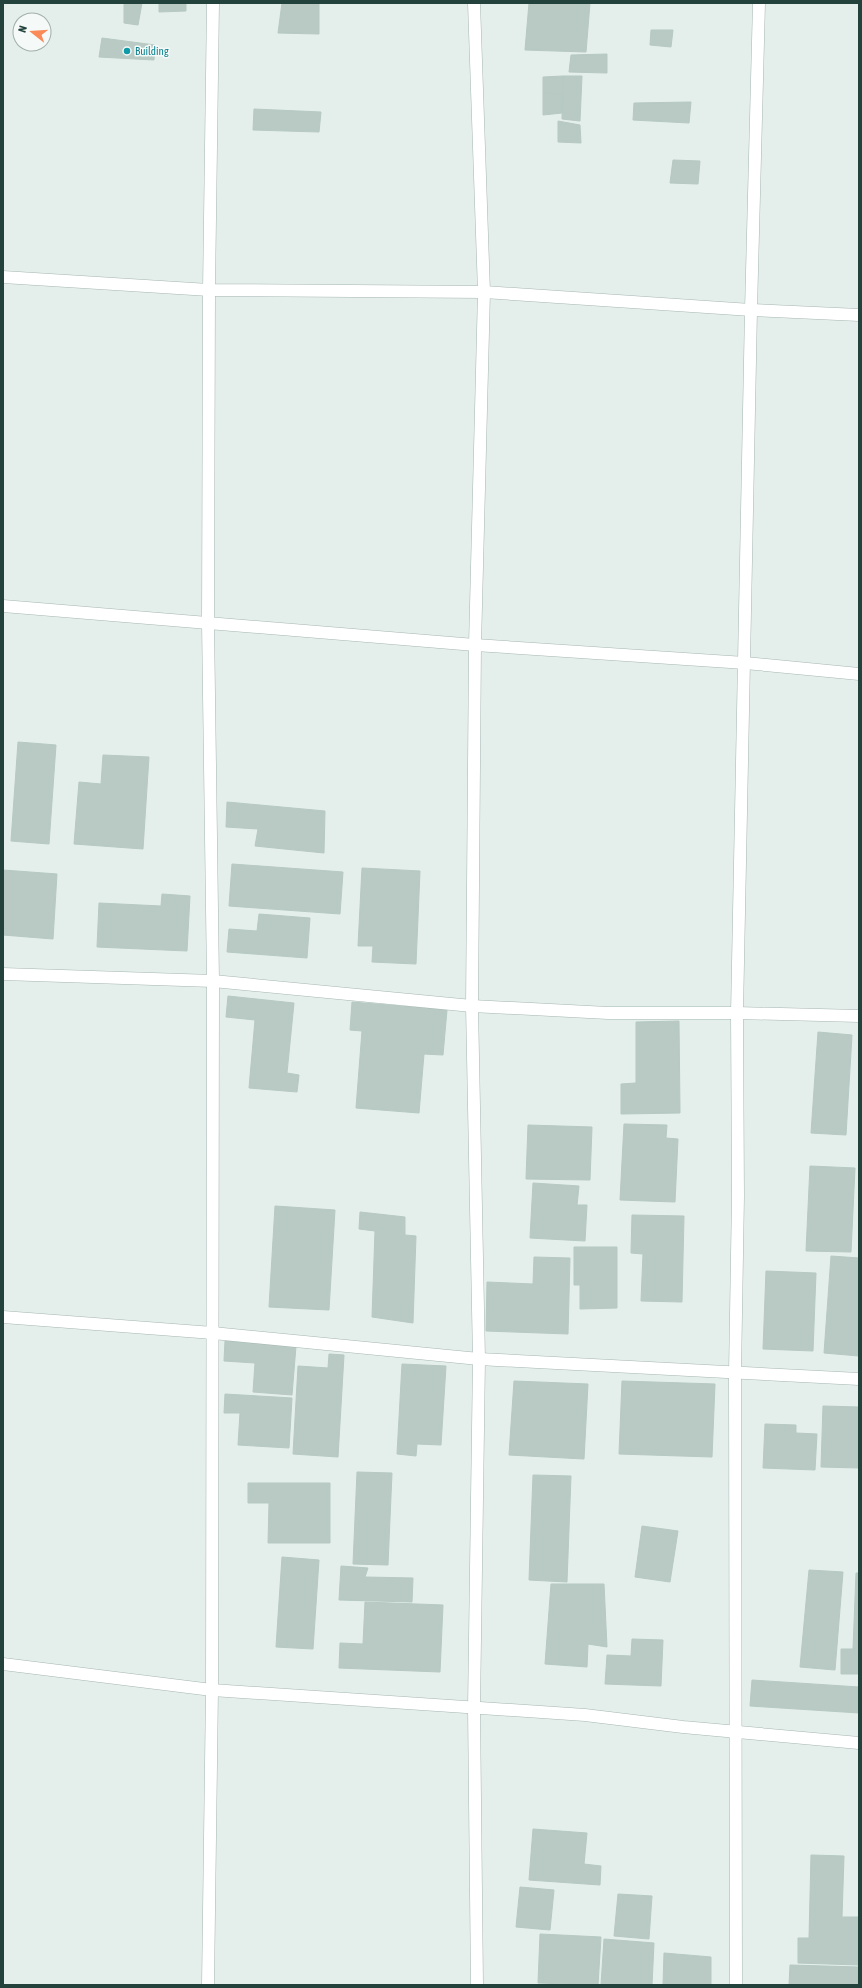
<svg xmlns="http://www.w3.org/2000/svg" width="862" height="1988" font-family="'Asap Condensed',sans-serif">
	<rect width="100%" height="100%" fill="#e4eeeb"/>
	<!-- building -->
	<g fill="#b9cac4" stroke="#b6c9c2">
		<polygon points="124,3 142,3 138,25 124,23"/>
		<polygon points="159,3 186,3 186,11 159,12"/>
		<polygon points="282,3 319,3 319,34 278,33"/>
		<polygon points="529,3 590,3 586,52 525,50"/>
		<polygon points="651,30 673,30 671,47 650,45"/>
		<polygon points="102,38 155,45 154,60 99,57"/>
		<polygon points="607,54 607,73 569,72 571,55"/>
		<polygon points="563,76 582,76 580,121 562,119"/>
		<polygon points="563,76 563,94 543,93 543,77"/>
		<polygon points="543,93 563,94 562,113 543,115"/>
		<polygon points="691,102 689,123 633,120 634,103"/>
		<polygon points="254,109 321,112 319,132 253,130"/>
		<polygon points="558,121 580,125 581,143 558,142"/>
		<polygon points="673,160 700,161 698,184 670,183"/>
		<polygon points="18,742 56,745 49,844 11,841"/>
		<polygon points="103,755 149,757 143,849 74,844 79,782 101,784"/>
		<polygon points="227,802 325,811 324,853 255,846 258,829 226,827"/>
		<polygon points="232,864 343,872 340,914 229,906"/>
		<polygon points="362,868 420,871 416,964 372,962 373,946 358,946"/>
		<polygon points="3,870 57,874 53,939 3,935"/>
		<polygon points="162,894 190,896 187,951 97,947 99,903 161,906"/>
		<polygon points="259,914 310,918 307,958 227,952 229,929 257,931"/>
		<polygon points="228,996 294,1003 287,1073 299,1075 297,1092 249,1088 255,1020 226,1017"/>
		<polygon points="352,1002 447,1010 443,1055 424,1054 419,1113 356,1108 362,1031 350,1030"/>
		<polygon points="679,1021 680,1113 621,1114 621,1084 636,1083 636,1022"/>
		<polygon points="818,1032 852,1035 846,1135 811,1133"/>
		<polygon points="624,1124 667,1125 666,1138 678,1139 675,1202 620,1200"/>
		<polygon points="528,1125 592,1127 590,1180 526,1179"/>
		<polygon points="810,1166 855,1168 851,1252 806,1251"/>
		<polygon points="533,1183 579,1186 577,1205 587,1205 585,1241 530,1238"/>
		<polygon points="275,1206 335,1210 329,1310 269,1307"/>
		<polygon points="360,1212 405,1217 405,1235 416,1236 413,1323 372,1317 375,1231 359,1229"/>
		<polygon points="632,1215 684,1216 682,1302 641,1301 643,1254 631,1253"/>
		<polygon points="574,1247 617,1247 617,1308 580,1309 580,1285 574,1285"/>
		<polygon points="831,1256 859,1258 859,1356 824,1353"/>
		<polygon points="534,1257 570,1258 568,1334 486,1331 487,1282 533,1284"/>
		<polygon points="766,1271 816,1273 813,1351 763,1349"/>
		<polygon points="225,1341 296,1346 292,1395 253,1392 255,1363 224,1361"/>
		<polygon points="329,1354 344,1355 338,1457 293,1454 298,1366 328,1368"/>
		<polygon points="402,1364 446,1366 441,1445 417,1444 416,1456 397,1454"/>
		<polygon points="514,1381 588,1384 584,1459 509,1455"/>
		<polygon points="622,1381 715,1384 712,1457 619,1454"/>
		<polygon points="225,1394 292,1398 289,1448 238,1445 240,1413 224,1413"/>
		<polygon points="823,1406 859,1407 859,1468 821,1467"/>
		<polygon points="765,1424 796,1425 796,1433 817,1434 815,1470 763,1468"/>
		<polygon points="357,1472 392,1473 388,1565 353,1564"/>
		<polygon points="533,1475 571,1476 567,1582 529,1580"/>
		<polygon points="248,1483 330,1483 330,1543 268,1543 269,1503 248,1503"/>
		<polygon points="642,1526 678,1531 670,1582 635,1577"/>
		<polygon points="282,1557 319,1560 313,1649 276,1647"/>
		<polygon points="341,1566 368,1568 365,1577 413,1578 412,1602 339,1600"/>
		<polygon points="809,1570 843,1572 835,1670 800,1667"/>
		<polygon points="856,1573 859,1573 859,1674 841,1674 841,1649 853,1649"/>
		<polygon points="551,1584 604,1584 607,1647 588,1644 587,1667 545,1664"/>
		<polygon points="365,1602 443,1605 440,1672 339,1668 340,1643 363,1644"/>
		<polygon points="632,1639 663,1640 661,1686 605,1684 607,1655 631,1656"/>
		<polygon points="752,1680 859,1687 859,1713 750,1706"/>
		<polygon points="533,1829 587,1833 584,1864 601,1866 600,1885 529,1880"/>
		<polygon points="811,1855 844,1856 842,1917 859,1917 859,1965 798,1963 798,1938 809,1938"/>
		<polygon points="520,1887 554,1890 550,1930 516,1927"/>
		<polygon points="618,1894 652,1896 649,1939 614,1936"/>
		<polygon points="540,1934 601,1937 598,1985 538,1983"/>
		<polygon points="604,1939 654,1943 652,1985 601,1985"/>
		<polygon points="664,1953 711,1957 711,1985 663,1985"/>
		<polygon points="790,1965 859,1967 858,1985 789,1985"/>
	</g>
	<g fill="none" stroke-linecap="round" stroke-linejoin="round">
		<defs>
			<g id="minor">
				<polyline points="474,3 484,292 475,645 472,1006 479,1359 474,1708 477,1985"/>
				<polyline points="3,277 209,290 484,292 751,310 859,315"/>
				<polyline points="3,606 475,645 745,663 859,674"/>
				<polyline points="3,974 213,981 472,1006 608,1013 737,1013 859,1016"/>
				<polyline points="3,1317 213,1333 479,1359 859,1379"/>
				<polyline points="3,1664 212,1690 585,1715 683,1727 859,1743"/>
				<polyline points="208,1985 212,1690 213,981 208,623 209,290 213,3"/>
				<polyline points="736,1985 735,1373 738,1196 737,1013 751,310 759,3"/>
			</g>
		</defs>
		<!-- minor casing -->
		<use href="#minor" stroke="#a6b7b3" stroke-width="13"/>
		<!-- minor -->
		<use href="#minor" stroke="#fff" stroke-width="12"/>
	</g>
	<!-- markers -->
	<circle fill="#0f9aa8" stroke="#f5faf8" stroke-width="1.5" cx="127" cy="51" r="4"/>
	<g text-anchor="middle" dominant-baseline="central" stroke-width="3" stroke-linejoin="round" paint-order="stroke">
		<!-- culture labels -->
		<g font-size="11" fill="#0d838f" stroke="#f5faf8" text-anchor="start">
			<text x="135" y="51">Building</text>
		</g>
	</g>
	<!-- border -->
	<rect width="862" height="1988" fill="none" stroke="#22423b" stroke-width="8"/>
	<!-- north arrow -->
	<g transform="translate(32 32) rotate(287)"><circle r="19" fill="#f5faf8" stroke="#a1b0ac"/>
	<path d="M0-3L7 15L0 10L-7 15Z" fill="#fa8a57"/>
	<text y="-6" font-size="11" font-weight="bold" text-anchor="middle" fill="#22423b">N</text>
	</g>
</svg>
